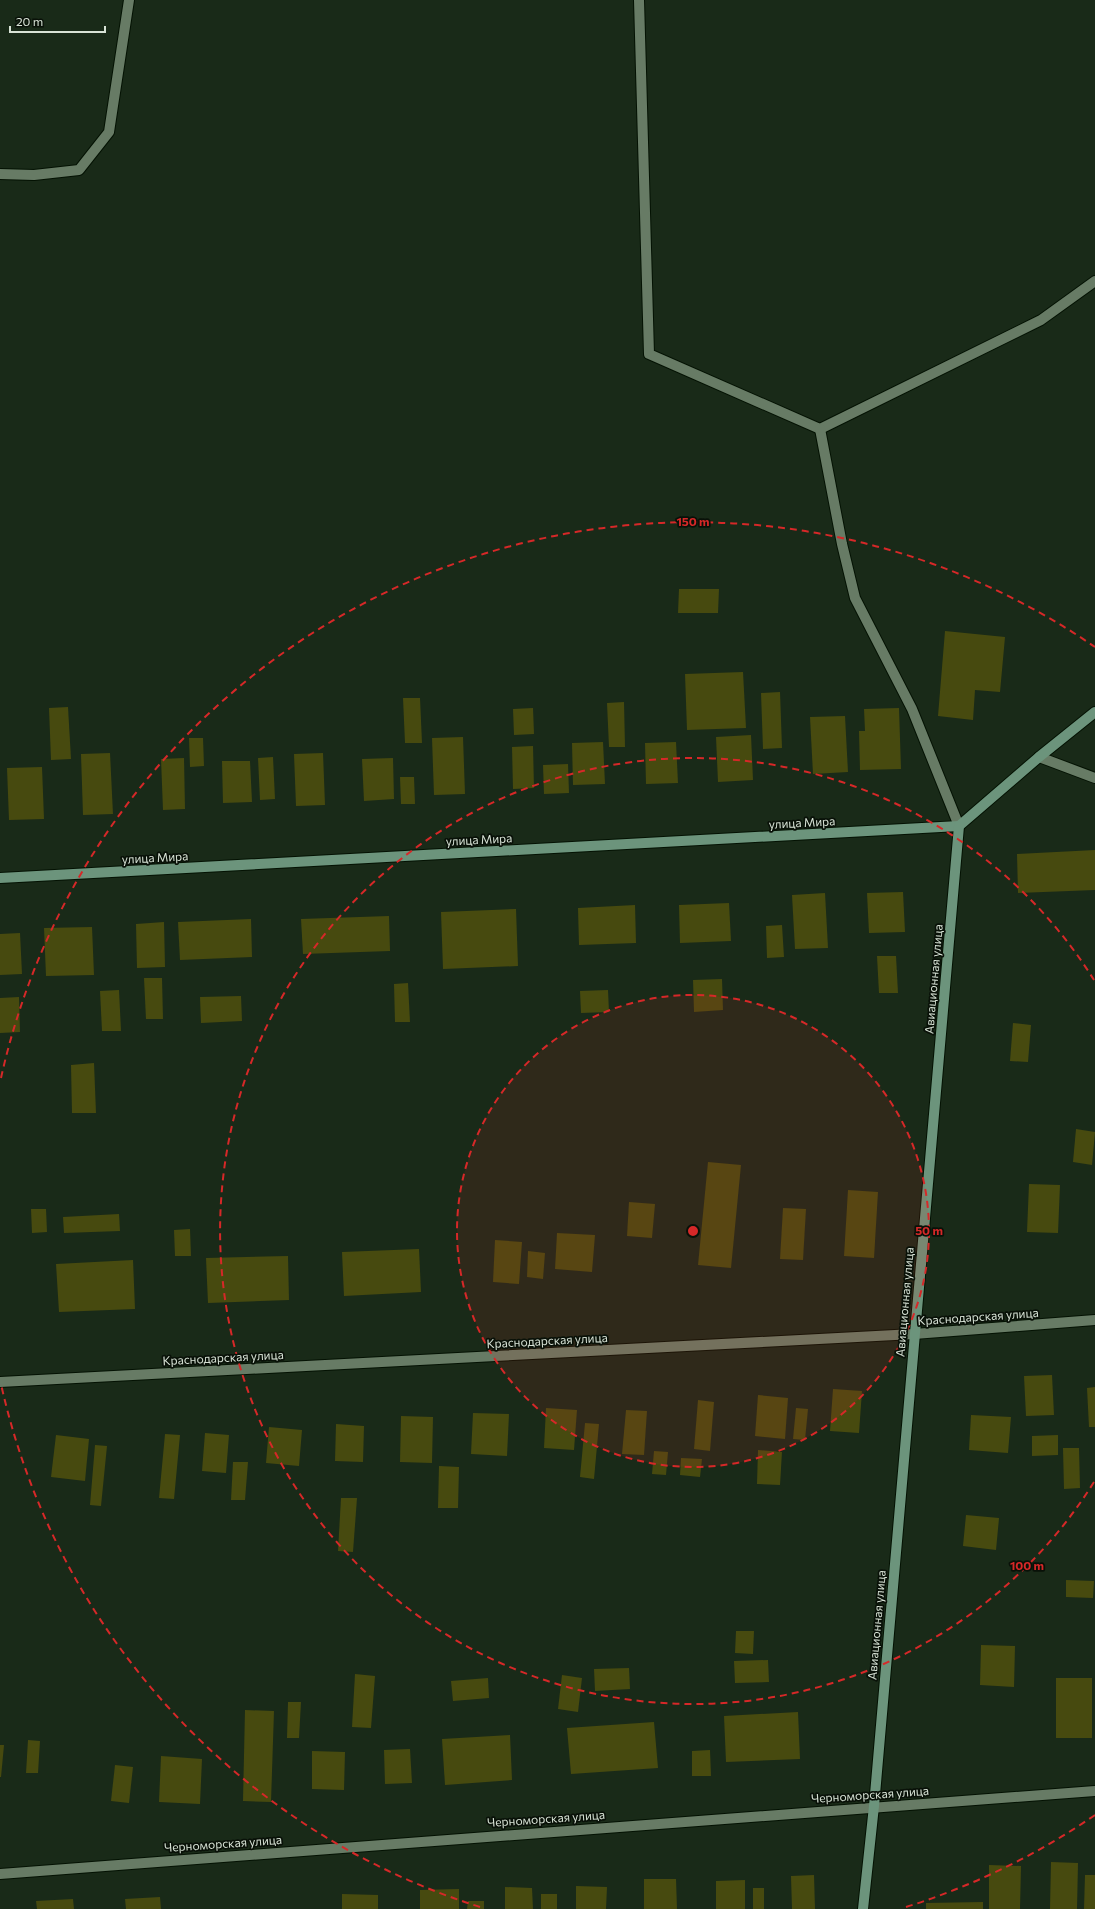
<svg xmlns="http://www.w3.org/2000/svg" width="1095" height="1909" font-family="Commissioner,sans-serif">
	<rect width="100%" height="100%" fill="#192a18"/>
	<!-- building -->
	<g fill="#474a0f">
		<polygon points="679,589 719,589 718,613 678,613"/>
		<polygon points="945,631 1005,637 1000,692 975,690 973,720 938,716"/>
		<polygon points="743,672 746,728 687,730 685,674"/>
		<polygon points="780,692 782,748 763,749 761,693"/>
		<polygon points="403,698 420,698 422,743 405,743"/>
		<polygon points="624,702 625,747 609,747 607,703"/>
		<polygon points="68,707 71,759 51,760 49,708"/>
		<polygon points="533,708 534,734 514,735 513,709"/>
		<polygon points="899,708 901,769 860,770 859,731 865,731 864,709"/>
		<polygon points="845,716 848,772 813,774 810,717"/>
		<polygon points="751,735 753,780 718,782 716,737"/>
		<polygon points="463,737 465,794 434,795 432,738"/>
		<polygon points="189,738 203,738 204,766 190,767"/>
		<polygon points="603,742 605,784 573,785 572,743"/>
		<polygon points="676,742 678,783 646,784 645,743"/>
		<polygon points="533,746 534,788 513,789 512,747"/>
		<polygon points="110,753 113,814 83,815 81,754"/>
		<polygon points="323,753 325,805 296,806 294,754"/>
		<polygon points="273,757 275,799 260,800 258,758"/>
		<polygon points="184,758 185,809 163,810 161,759"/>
		<polygon points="393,758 394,799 364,801 362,759"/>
		<polygon points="222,761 250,761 252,802 223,803"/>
		<polygon points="568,764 569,793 544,794 543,765"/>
		<polygon points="42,767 44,819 9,820 7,768"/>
		<polygon points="400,777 414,777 415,804 401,804"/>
		<polygon points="1095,850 1095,890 1018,893 1017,854"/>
		<polygon points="903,892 905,932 869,933 867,893"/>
		<polygon points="825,893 828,948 795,949 792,895"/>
		<polygon points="729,903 731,941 680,943 679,905"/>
		<polygon points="635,905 636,943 579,945 578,908"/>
		<polygon points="516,909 518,966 443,969 441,912"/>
		<polygon points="389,916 390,951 303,954 301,919"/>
		<polygon points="251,919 252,957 180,960 178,922"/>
		<polygon points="164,922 165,967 137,968 136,924"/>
		<polygon points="782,925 784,957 767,958 766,926"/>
		<polygon points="92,927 94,975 46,976 44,928"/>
		<polygon points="20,933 22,974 0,975 0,934"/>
		<polygon points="877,956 896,956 898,993 879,993"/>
		<polygon points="144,978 162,978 163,1019 146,1019"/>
		<polygon points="722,979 723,1010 694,1012 693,980"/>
		<polygon points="408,983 410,1022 395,1022 394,984"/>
		<polygon points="119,990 121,1031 102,1031 100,991"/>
		<polygon points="608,990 609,1012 581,1013 580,991"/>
		<polygon points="241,996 242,1021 201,1023 200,997"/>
		<polygon points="19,997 20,1032 0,1033 0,998"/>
		<polygon points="1013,1023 1031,1025 1028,1062 1010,1061"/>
		<polygon points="94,1063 96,1113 72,1113 71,1065"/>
		<polygon points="1076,1129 1095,1132 1092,1165 1073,1162"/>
		<polygon points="708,1162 741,1165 731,1268 698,1265"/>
		<polygon points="1029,1184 1060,1185 1058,1233 1027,1232"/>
		<polygon points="848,1190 878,1192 874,1258 844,1256"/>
		<polygon points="629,1202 655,1204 652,1238 627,1236"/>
		<polygon points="783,1208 806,1209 803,1260 780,1259"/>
		<polygon points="31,1209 46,1209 47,1232 32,1233"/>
		<polygon points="119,1214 120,1231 64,1233 63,1217"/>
		<polygon points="190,1229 191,1256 175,1256 174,1230"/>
		<polygon points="557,1233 595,1235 592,1272 555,1269"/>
		<polygon points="495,1240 522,1242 519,1284 493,1282"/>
		<polygon points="419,1249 421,1292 344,1296 342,1252"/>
		<polygon points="528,1251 545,1253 543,1279 527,1277"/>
		<polygon points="288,1256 289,1300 208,1303 206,1258"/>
		<polygon points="133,1260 135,1309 59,1312 56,1264"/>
		<polygon points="1052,1375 1054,1415 1026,1416 1024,1376"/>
		<polygon points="1095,1387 1095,1427 1089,1427 1087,1388"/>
		<polygon points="833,1389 862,1391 859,1433 830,1431"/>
		<polygon points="758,1395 788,1398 785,1439 755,1436"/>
		<polygon points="698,1400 714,1402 710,1451 694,1449"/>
		<polygon points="546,1408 577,1410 574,1450 544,1448"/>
		<polygon points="796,1408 808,1409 805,1440 793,1439"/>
		<polygon points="626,1410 647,1411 644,1455 622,1454"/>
		<polygon points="473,1413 509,1414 507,1456 471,1454"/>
		<polygon points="971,1415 1011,1417 1008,1453 969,1450"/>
		<polygon points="401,1416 433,1417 432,1463 400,1462"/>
		<polygon points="585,1423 599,1424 594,1479 580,1477"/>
		<polygon points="336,1424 364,1426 363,1462 335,1461"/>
		<polygon points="269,1427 302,1430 299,1466 266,1463"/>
		<polygon points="205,1433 229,1435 226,1473 202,1471"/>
		<polygon points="165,1434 180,1435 174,1499 159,1498"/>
		<polygon points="56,1435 89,1439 85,1481 51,1477"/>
		<polygon points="1058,1435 1058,1455 1032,1456 1032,1436"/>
		<polygon points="95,1445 107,1446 101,1506 90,1505"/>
		<polygon points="1063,1448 1079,1448 1080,1488 1064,1489"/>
		<polygon points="758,1450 782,1452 780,1485 757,1484"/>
		<polygon points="654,1451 668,1452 666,1475 652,1474"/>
		<polygon points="681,1458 702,1459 700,1477 680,1475"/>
		<polygon points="233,1462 248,1462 245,1500 231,1500"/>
		<polygon points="439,1466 459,1467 458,1508 438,1508"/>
		<polygon points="341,1498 357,1498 353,1552 338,1551"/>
		<polygon points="966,1515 999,1518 996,1550 963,1546"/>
		<polygon points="1066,1580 1094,1581 1093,1598 1066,1597"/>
		<polygon points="736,1631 754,1631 753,1654 735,1653"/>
		<polygon points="981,1645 1015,1646 1014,1687 980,1685"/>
		<polygon points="768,1660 769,1682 735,1683 734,1661"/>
		<polygon points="629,1668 630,1689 595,1691 594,1669"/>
		<polygon points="355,1674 375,1676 371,1728 352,1727"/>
		<polygon points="562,1675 582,1678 578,1712 558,1709"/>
		<polygon points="488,1678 489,1698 453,1701 451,1681"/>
		<rect x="1056" y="1678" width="36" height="60"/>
		<polygon points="288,1702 301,1702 299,1738 287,1738"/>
		<polygon points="245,1710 274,1711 271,1802 243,1801"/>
		<polygon points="798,1712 800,1759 726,1762 724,1716"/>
		<polygon points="654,1722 658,1768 571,1774 567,1728"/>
		<polygon points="510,1735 512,1780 445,1785 442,1739"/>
		<polygon points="28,1740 40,1741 38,1773 26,1773"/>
		<polygon points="0,1745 4,1745 1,1777 0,1777"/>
		<polygon points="410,1749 412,1783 385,1784 384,1750"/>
		<polygon points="710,1750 711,1776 692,1776 692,1751"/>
		<polygon points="312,1751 345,1752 344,1790 312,1789"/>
		<polygon points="161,1756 202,1759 200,1804 159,1802"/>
		<polygon points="115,1765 133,1767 129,1803 111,1801"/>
		<polygon points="1051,1862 1078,1863 1077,1909 1050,1909"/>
		<polygon points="989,1865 1021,1866 1020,1909 989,1909"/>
		<polygon points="814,1875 815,1909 792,1909 791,1876"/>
		<polygon points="1085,1875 1095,1875 1095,1909 1084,1909"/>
		<polygon points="644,1879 676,1879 677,1909 644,1909"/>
		<polygon points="745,1880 745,1909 716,1909 716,1881"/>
		<polygon points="576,1886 607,1887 606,1909 576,1909"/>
		<polygon points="505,1887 532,1888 533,1909 505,1909"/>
		<rect x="753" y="1888" width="11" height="21"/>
		<polygon points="459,1889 459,1909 420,1909 420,1890"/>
		<polygon points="342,1894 378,1895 378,1909 342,1909"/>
		<rect x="541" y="1894" width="16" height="15"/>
		<polygon points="160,1897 161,1909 126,1909 125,1899"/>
		<polygon points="73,1899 74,1909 37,1909 36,1901"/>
		<polygon points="468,1901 484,1901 484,1909 467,1909"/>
		<polygon points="983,1902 983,1909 926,1909 926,1903"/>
	</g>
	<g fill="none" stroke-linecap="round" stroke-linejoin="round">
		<defs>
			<g id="service">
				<polyline points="639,0 649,354 820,429 1041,320 1095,281"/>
				<polyline points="820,429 842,544 855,598 912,709 959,826"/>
			</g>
			<g id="minor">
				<polyline points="0,174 34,175 79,170 109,132 129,0"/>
				<polyline points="1039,757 1095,778"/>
				<polyline points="0,1874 1095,1791"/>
			</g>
			<polyline id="tertiary" points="0,1382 914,1334 1095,1320"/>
			<g id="secondary">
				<polyline points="0,878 959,826"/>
				<polyline points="863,1909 874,1806 959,826 1039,757 1095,712"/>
			</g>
		</defs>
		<!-- service casing -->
		<use href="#service" stroke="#041203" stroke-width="12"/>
		<!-- minor casing -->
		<use href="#minor" stroke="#041203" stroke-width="12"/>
		<!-- tertiary casing -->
		<use href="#tertiary" stroke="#041203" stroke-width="12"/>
		<!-- secondary casing -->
		<use href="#secondary" stroke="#041203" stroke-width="12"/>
		<!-- service -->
		<use href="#service" stroke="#677b65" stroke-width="10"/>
		<!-- minor -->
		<use href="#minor" stroke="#677b65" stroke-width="10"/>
		<!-- tertiary -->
		<use href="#tertiary" stroke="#677b65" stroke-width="10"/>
		<!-- secondary -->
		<use href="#secondary" stroke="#6c947c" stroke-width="10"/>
	</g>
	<!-- distance rings -->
	<circle cx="693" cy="1231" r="236" fill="#d62828" fill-opacity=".12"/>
	<g fill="none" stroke="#d62828" stroke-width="2" stroke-dasharray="7 5">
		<circle cx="693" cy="1231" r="236"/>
		<path d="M1094 1482A473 473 0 1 1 1094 980"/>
		<path d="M1095 1815A709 709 0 0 1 906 1907M480 1907A709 709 0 0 1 1 1384M1 1078A709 709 0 0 1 1095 647"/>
	</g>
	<g text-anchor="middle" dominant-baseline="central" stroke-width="3.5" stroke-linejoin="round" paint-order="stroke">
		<!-- street labels -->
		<g font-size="12" fill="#d8e3d6" stroke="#091108">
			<text transform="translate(802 822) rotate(-3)">улица Мира</text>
			<text transform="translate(479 839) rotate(-3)">улица Мира</text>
			<text transform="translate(155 857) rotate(-3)">улица Мира</text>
			<text transform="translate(933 979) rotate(-85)">Авиационная улица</text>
			<text transform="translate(904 1302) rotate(-85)">Авиационная улица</text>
			<text transform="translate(978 1316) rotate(-4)">Краснодарская улица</text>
			<text transform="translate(547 1340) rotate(-3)">Краснодарская улица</text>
			<text transform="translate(223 1357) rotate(-3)">Краснодарская улица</text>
			<text transform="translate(876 1625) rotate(-85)">Авиационная улица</text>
			<text transform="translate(870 1794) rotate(-4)">Черноморская улица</text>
			<text transform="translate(546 1818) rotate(-4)">Черноморская улица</text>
			<text transform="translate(223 1843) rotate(-4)">Черноморская улица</text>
		</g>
	</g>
	<circle cx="693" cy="1231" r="6" fill="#d62828" stroke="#091108" stroke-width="2"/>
	<g font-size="12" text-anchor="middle" font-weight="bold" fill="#d62828" stroke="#091108" stroke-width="3.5" stroke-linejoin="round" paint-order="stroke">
		<text x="693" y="526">150 m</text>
		<text x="929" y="1235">50 m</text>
		<text x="1027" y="1570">100 m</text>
	</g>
	<!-- scale -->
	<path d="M10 26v6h95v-6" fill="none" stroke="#d8e3d6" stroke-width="2"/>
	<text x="16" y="26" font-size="12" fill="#d8e3d6" stroke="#091108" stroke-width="3" paint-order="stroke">20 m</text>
</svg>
